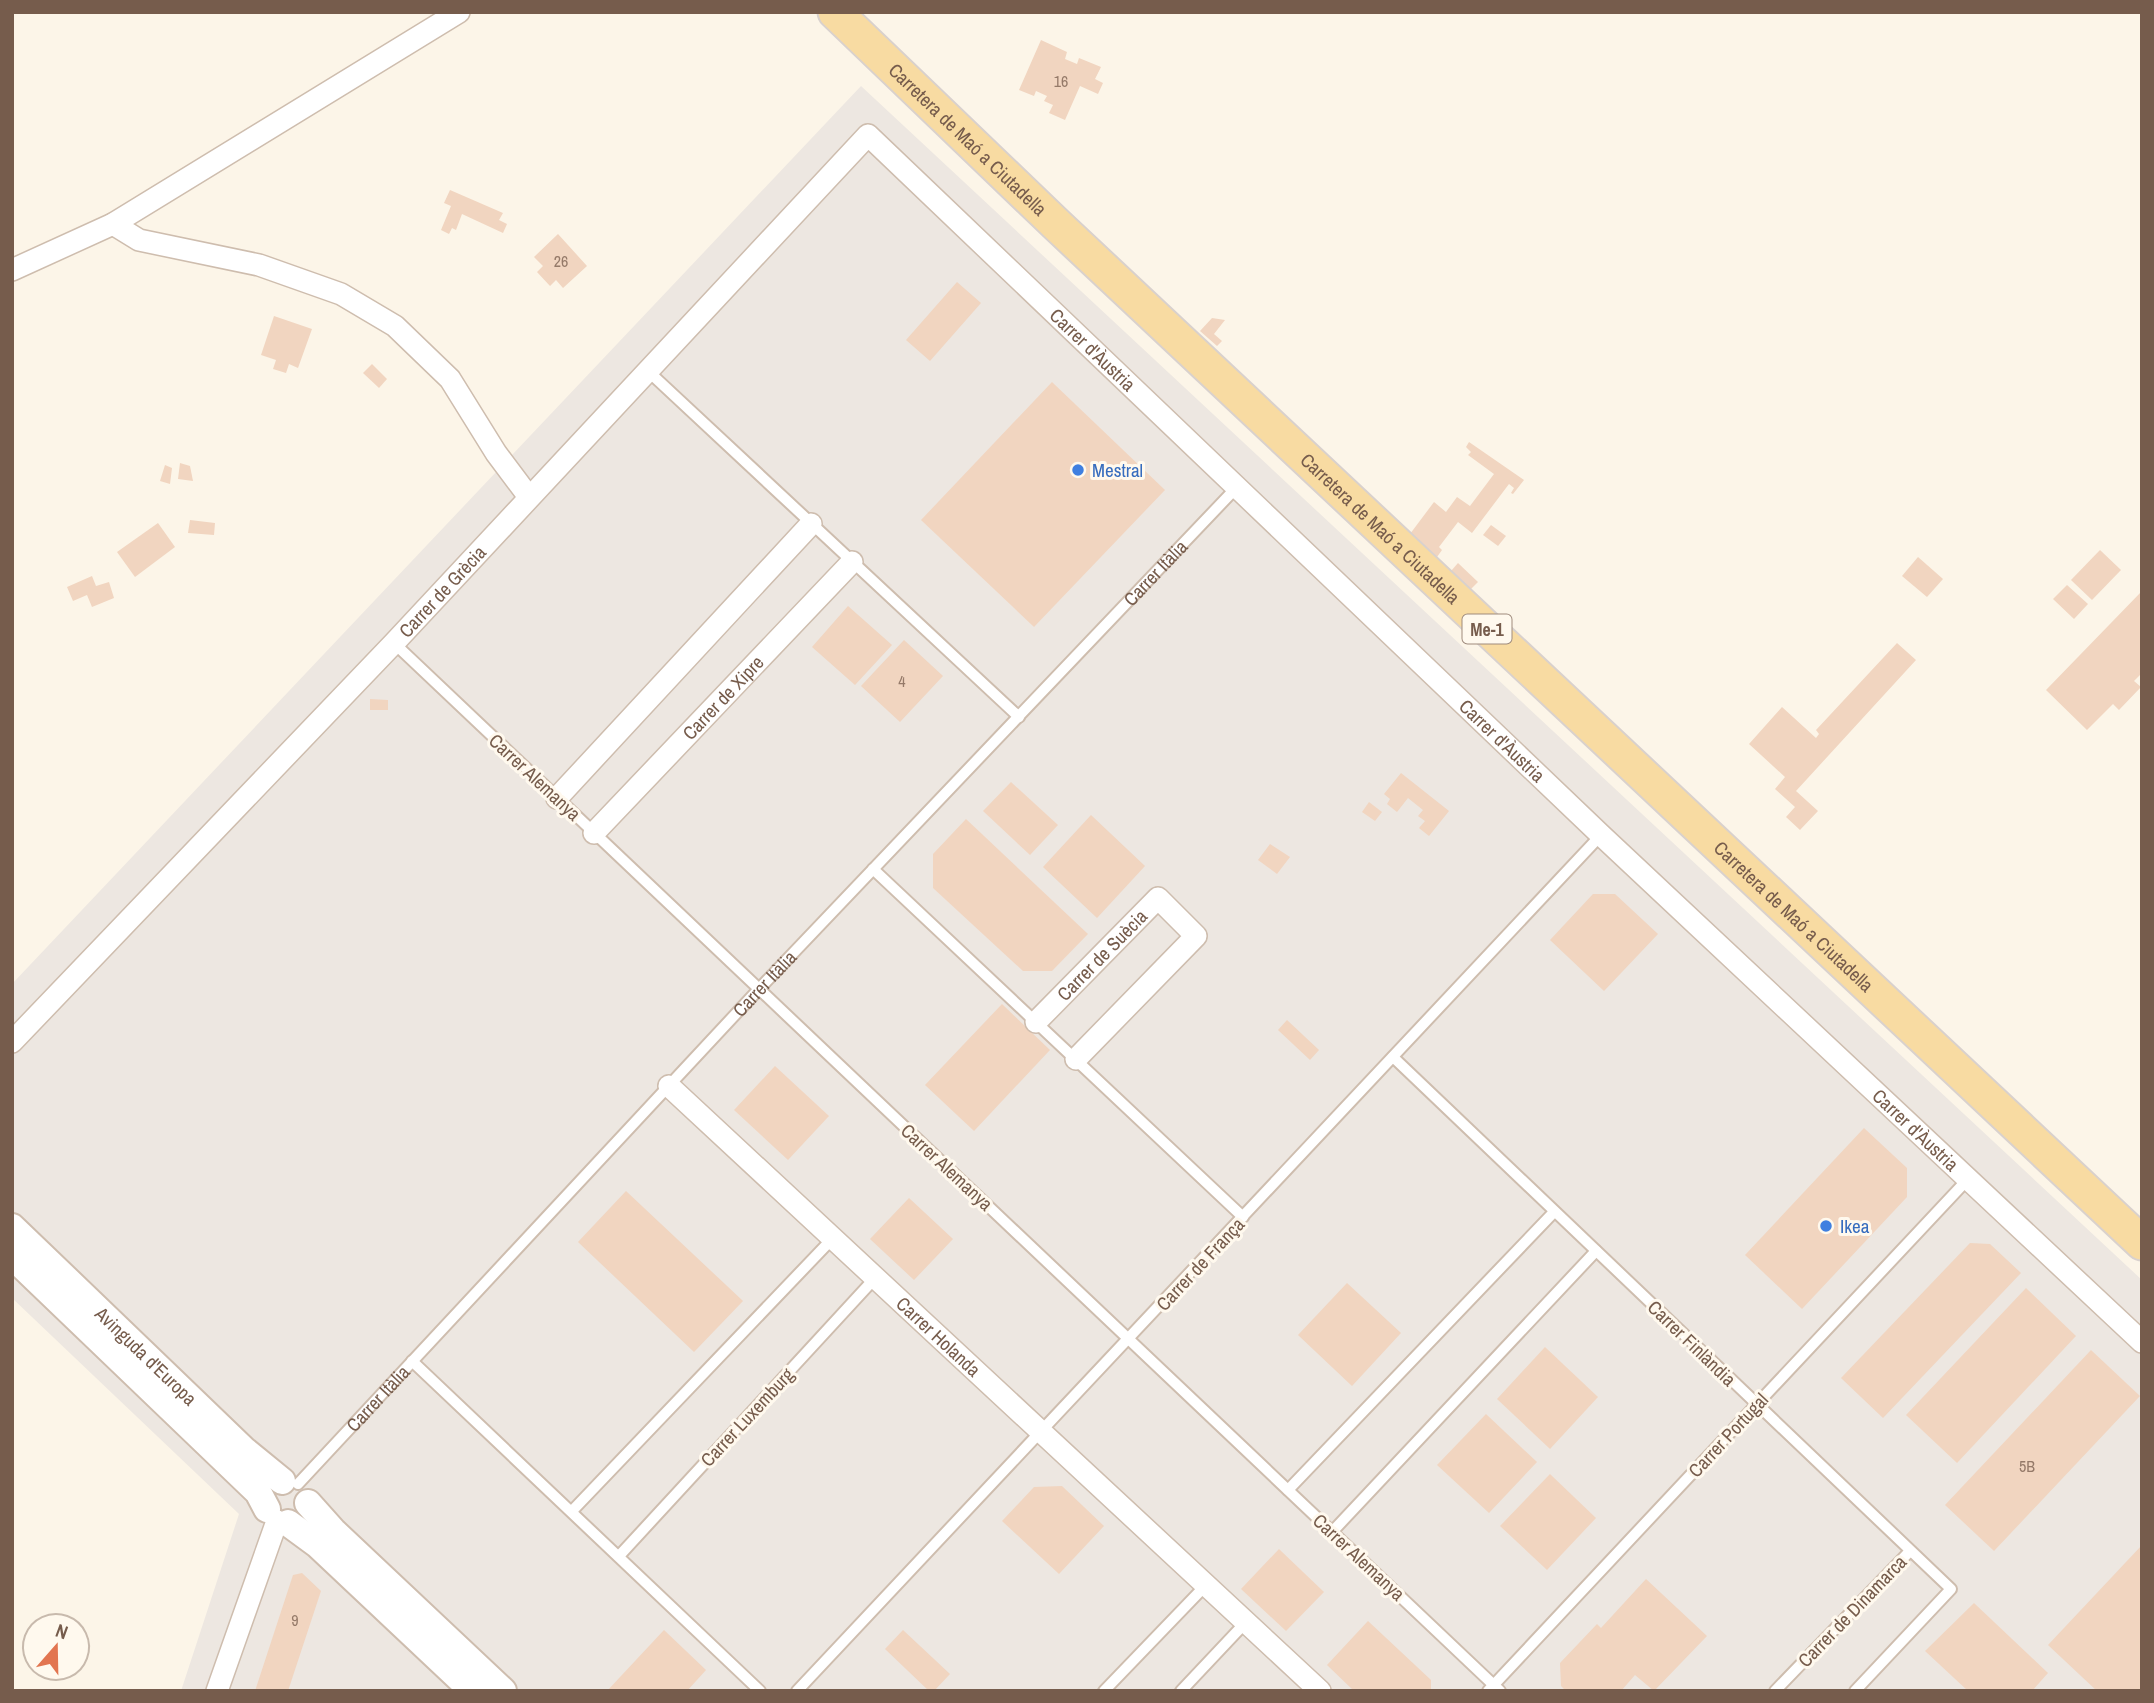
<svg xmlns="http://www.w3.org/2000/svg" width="2154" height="1703" font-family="'Archivo Narrow',sans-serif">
	<rect width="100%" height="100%" fill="#fcf5e8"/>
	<!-- industrial -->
	<polygon fill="#ede7e1" points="861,86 2142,1280 2142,1691 181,1691 239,1514 12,1298 12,984"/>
	<!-- building -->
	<g fill="#f1d5c0">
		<polygon points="1041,40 1067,52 1065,59 1077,64 1079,58 1101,67 1095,79 1103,83 1098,94 1080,86 1065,120 1049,113 1053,105 1044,101 1047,96 1036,91 1034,96 1019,90"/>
		<polygon points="450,190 503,213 499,220 507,224 503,233 462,214 456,230 452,228 449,234 441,230 451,206 444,203"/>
		<polygon points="558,234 587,266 563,288 556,280 550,286 537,272 543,266 534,257"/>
		<polygon points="957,282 981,303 930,361 906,340"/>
		<polygon points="274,316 312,329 298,368 289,364 286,373 273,369 276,360 261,355"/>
		<polygon points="1212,318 1225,320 1214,334 1222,341 1217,346 1200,331"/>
		<polygon points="372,364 387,379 379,388 363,373"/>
		<polygon points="1052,382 1165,490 1034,627 921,520"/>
		<polygon points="1469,442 1524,480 1513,494 1511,493 1514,488 1509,484 1472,533 1458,522 1439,547 1442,550 1437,557 1432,556 1410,534 1434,502 1446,512 1457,497 1470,506 1494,474 1468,455 1471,452 1466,447"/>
		<polygon points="180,463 190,466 193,481 178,479"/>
		<polygon points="165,465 172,468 170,484 160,481"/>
		<polygon points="190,520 215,523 214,535 188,533"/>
		<polygon points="158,523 175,547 135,577 117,552"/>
		<polygon points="1491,525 1506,536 1498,546 1483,535"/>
		<polygon points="2100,550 2121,570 2092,600 2071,580"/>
		<polygon points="1918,557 1943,579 1927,597 1902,576"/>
		<polygon points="1458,563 1478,582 1471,589 1451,571"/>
		<polygon points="92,576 96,586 109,582 114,598 92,607 87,595 73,601 67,587"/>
		<polygon points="2067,585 2088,604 2074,619 2053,599"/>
		<polygon points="2142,591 2142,673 2134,681 2141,687 2119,710 2113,704 2087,730 2046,690"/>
		<polygon points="848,606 892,645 855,685 812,647"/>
		<polygon points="904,640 943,676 900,722 861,686"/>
		<polygon points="1897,643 1916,660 1796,791 1818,811 1800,830 1786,817 1795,807 1775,789 1785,777 1749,744 1782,707 1816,738 1819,734 1816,730"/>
		<polygon points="370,699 388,700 388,710 370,710"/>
		<polygon points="1401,773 1449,811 1429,836 1419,828 1425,821 1418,816 1423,810 1408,798 1397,812 1387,804 1390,799 1384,794"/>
		<polygon points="1011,782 1058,825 1030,855 983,811"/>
		<polygon points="1369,802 1382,812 1375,821 1362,812"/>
		<polygon points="1091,815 1145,866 1097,918 1043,867"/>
		<polygon points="966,819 1088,934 1052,971 1023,971 933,888 933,854"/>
		<polygon points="1270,844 1290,857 1277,874 1258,860"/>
		<polygon points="1593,894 1615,894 1658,934 1604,991 1550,940"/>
		<polygon points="1002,1004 1050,1050 974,1131 925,1085"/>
		<polygon points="1287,1020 1319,1050 1310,1060 1278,1030"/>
		<polygon points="775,1066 829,1116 788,1160 734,1110"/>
		<polygon points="1864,1128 1907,1168 1907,1197 1802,1309 1745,1255"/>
		<polygon points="626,1191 743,1301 694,1352 578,1242"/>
		<polygon points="909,1198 953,1239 914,1280 870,1239"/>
		<polygon points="1970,1243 1990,1244 2021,1273 1883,1418 1841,1378"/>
		<polygon points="1347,1283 1401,1333 1352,1386 1298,1335"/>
		<polygon points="2026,1288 2076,1336 1957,1463 1906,1415"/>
		<polygon points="1545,1347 1598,1397 1550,1449 1497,1399"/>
		<polygon points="2091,1350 2140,1396 1994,1551 1945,1505"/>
		<polygon points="1486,1414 1537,1462 1489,1513 1437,1465"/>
		<polygon points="1550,1474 1596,1518 1547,1570 1500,1526"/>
		<polygon points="1062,1486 1104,1526 1059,1574 1002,1521 1034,1487"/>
		<polygon points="2142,1545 2142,1691 2097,1691 2048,1645"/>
		<polygon points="1279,1549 1324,1592 1286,1631 1241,1589"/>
		<polygon points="302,1573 321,1591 288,1691 255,1691 293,1575"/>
		<polygon points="1646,1579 1707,1636 1654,1691 1635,1675 1621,1691 1566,1691 1561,1686 1560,1663 1597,1624 1601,1628"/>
		<polygon points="1974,1603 2048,1673 2032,1691 1968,1691 1925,1651"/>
		<polygon points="1368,1621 1431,1680 1431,1691 1354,1691 1327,1665"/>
		<polygon points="664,1630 706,1670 687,1691 607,1691"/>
		<polygon points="903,1630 950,1674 934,1691 929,1691 885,1649"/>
	</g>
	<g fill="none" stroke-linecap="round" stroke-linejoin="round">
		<defs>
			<g id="service">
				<polyline points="648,371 1019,717"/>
				<polyline points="394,643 1500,1691"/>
				<polyline points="873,869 1243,1217"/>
				<polyline points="1393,1057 1951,1589 1855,1691"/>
				<polyline points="412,1361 760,1691"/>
				<path id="s1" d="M298,1484L759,989L1236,488"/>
				<polyline points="1288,1490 1554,1212"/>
				<polyline points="572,1511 833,1238"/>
				<polyline points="1332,1532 1596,1251"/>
				<polyline points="619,1556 876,1277"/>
				<polyline points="797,1691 1601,835"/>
				<polyline points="1104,1691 1206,1585"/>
				<polyline points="1181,1691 1246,1622"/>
				<polyline points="1488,1691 1968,1179"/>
				<polyline points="1775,1691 1910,1551"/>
			</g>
			<g id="minor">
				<polyline points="113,224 139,240 259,265 341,294 395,326 450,379 496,453 529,497"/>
				<polyline points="12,270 113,224 459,12"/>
				<polyline points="557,798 811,524"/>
				<path id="s2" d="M594,833L852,562"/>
				<path id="s3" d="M1036,1022L1158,898L1196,936L1076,1059"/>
				<path id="s4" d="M12,1042L394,643L868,135L1601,835L2142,1342"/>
				<path id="s5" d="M669,1086L1320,1691"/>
				<polyline points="217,1691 277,1521"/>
			</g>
			<g id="tertiary">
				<path id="s6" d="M12,1227L244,1450L282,1481"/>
				<polyline points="12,1256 258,1492 267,1509"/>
				<polyline points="308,1503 333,1531 503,1691"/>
				<polyline points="288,1523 318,1545 473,1691"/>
			</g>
			<g id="primary">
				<path id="s7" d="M835,12L1056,224L2142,1243"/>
			</g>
		</defs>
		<!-- service casing -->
		<use href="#service" stroke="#cebdae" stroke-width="14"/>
		<!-- minor casing -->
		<use href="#minor" stroke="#cebdae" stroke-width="24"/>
		<!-- tertiary casing -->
		<use href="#tertiary" stroke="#cebdae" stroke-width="30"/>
		<!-- primary casing -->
		<use href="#primary" stroke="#d9d1cd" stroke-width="37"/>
		<!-- service -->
		<use href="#service" stroke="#fff" stroke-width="10"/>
		<!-- minor -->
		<use href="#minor" stroke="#fff" stroke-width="21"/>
		<!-- tertiary -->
		<use href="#tertiary" stroke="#fff" stroke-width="26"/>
		<!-- primary -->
		<use href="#primary" stroke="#f8dba2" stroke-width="33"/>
	</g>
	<!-- markers -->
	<g fill="#3f7fe0" stroke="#fff9ee" stroke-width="2.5">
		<circle cx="1078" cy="470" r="7"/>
		<circle cx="1826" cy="1226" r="7"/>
	</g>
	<g text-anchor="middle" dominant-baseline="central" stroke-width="6" stroke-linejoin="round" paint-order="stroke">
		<!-- number labels -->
		<g font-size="16" fill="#957a69">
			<text x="1061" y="81">16</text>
			<text x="561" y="261">26</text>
			<text x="902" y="681">4</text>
			<text x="2027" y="1466">5B</text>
			<text x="295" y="1620">9</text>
		</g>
		<!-- shield labels -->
		<rect fill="#fff9ee" stroke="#9f8b7d" stroke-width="2" x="1462.5" y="614.5" width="49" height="29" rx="5"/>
		<g font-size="18" font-weight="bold" fill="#765c4c">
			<text x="1487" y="629">Me-1</text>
		</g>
		<!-- street labels -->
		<g font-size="19" fill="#765c4c" stroke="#fff9ee">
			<text stroke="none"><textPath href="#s7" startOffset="184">Carretera de Maó a Ciutadella</textPath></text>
			<text stroke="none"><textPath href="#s4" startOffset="1558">Carrer d'Àustria</textPath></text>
			<text stroke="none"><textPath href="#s7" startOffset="751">Carretera de Maó a Ciutadella</textPath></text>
			<text stroke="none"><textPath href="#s1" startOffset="1251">Carrer Itàlia</textPath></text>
			<text stroke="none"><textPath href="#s4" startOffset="623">Carrer de Grècia</textPath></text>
			<text stroke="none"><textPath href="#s2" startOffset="187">Carrer de Xipre</textPath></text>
			<text stroke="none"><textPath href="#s4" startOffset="2124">Carrer d'Àustria</textPath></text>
			<text transform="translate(535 777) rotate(43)">Carrer Alemanya</text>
			<text stroke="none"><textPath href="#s7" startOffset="1318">Carretera de Maó a Ciutadella</textPath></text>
			<text stroke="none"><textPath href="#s3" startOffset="94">Carrer de Suècia</textPath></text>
			<text stroke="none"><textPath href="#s1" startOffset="684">Carrer Itàlia</textPath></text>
			<text stroke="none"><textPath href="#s4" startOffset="2692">Carrer d'Àustria</textPath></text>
			<text transform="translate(947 1167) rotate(43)">Carrer Alemanya</text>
			<text transform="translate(1200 1264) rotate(-47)">Carrer de França</text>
			<text stroke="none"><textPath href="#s5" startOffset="368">Carrer Holanda</textPath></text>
			<text transform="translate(1692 1343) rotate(44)">Carrer Finlàndia</text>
			<text stroke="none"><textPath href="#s6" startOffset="186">Avinguda d'Europa</textPath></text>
			<text stroke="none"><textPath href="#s1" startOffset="117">Carrer Itàlia</textPath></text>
			<text transform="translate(747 1417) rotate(-47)">Carrer Luxemburg</text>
			<text transform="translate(1728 1435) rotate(-47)">Carrer Portugal</text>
			<text transform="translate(1359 1557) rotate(43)">Carrer Alemanya</text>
			<text transform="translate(1852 1611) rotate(-46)">Carrer de Dinamarca</text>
		</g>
		<!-- shop labels -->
		<g font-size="19" fill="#366cbe" stroke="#fff9ee" text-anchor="start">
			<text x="1092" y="470">Mestral</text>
			<text x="1840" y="1226">Ikea</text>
		</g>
	</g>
	<!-- border -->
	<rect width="2154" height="1703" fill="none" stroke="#765c4c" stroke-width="28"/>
	<!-- north arrow -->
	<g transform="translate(56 1647) rotate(20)"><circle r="33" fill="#fff9ee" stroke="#c8baad" stroke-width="2"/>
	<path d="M0-5L12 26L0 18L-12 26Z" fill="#e27550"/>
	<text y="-10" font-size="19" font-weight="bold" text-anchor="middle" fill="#765c4c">N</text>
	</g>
</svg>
